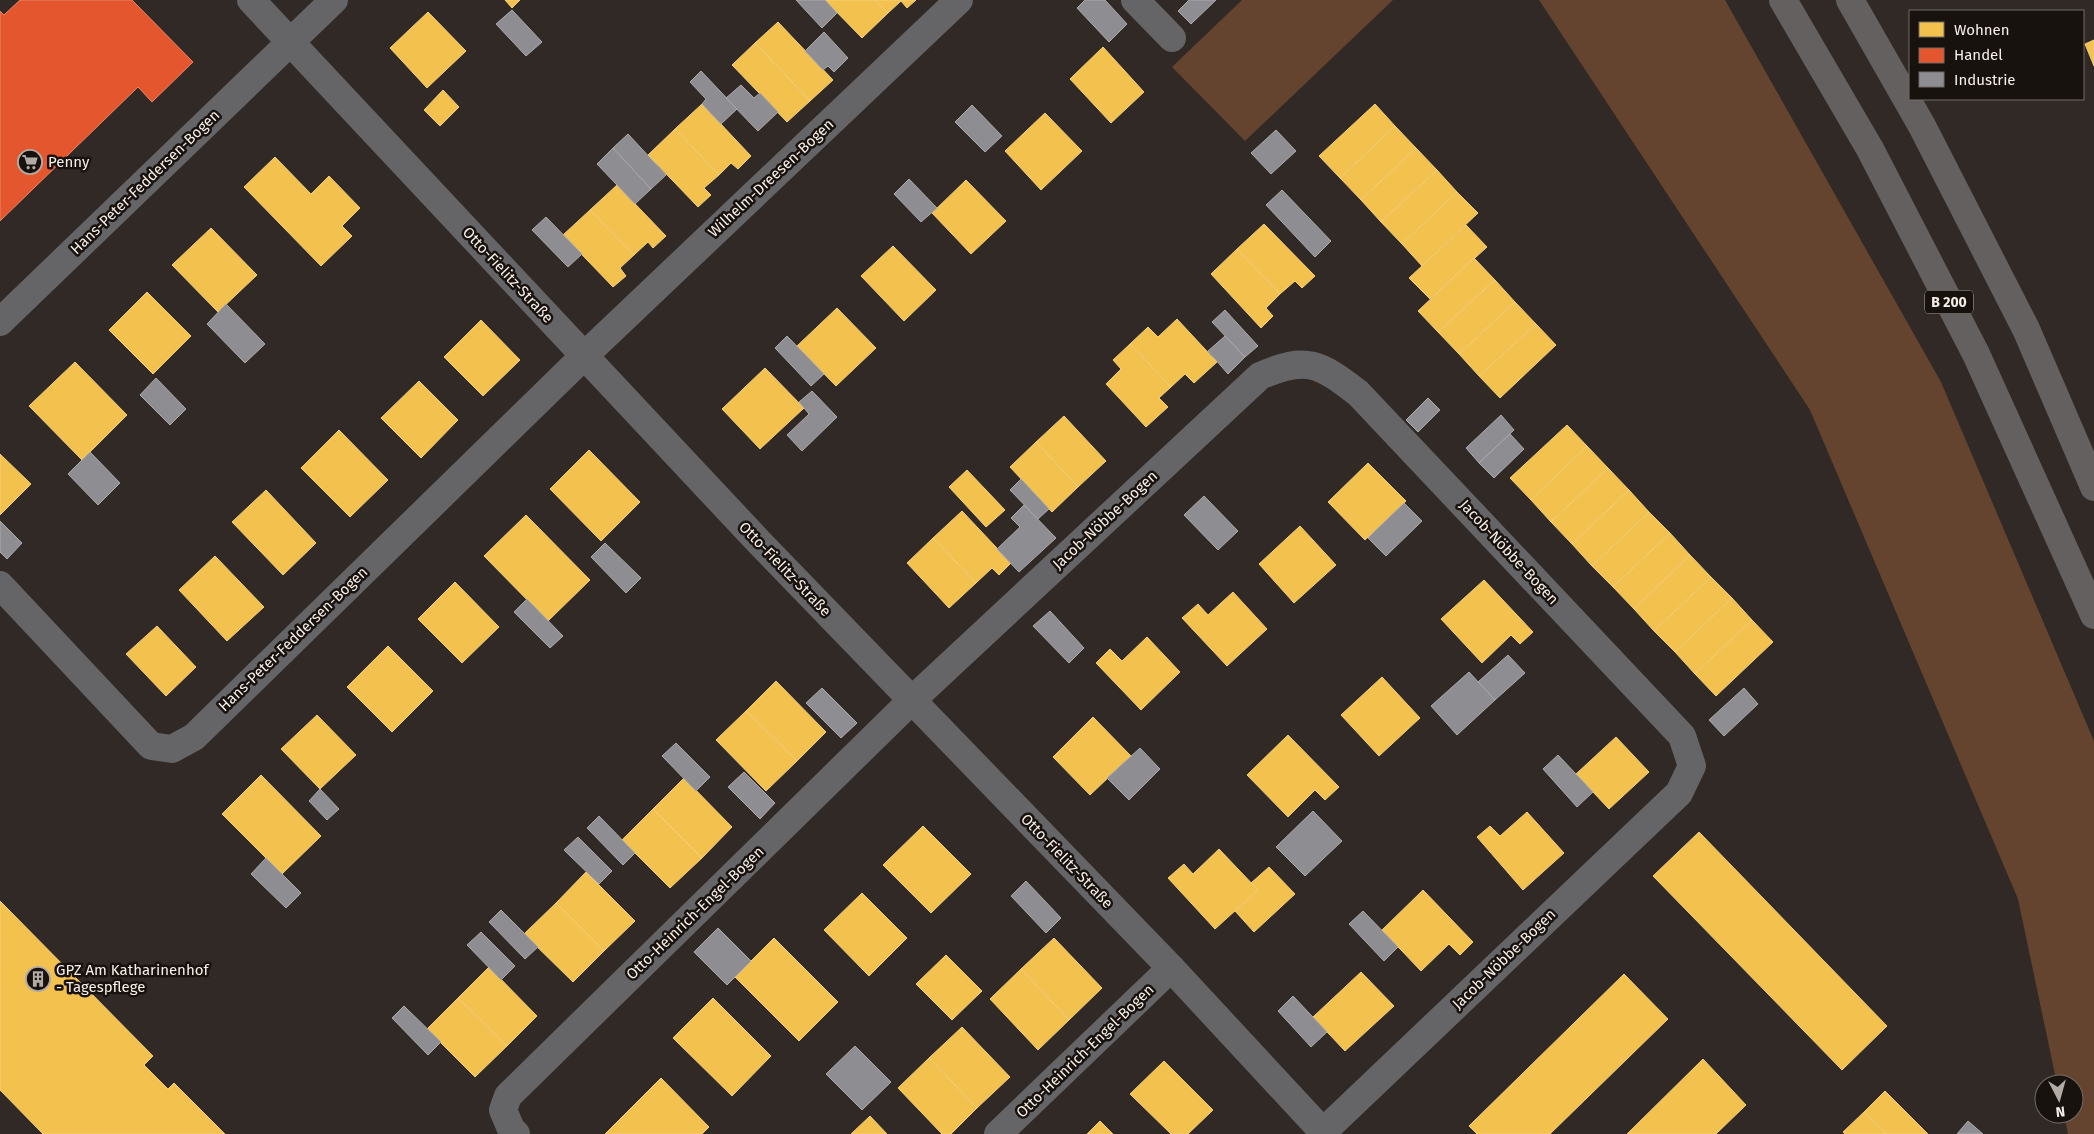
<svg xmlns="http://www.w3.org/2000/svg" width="2094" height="1134" font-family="'Fira Sans',sans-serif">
	<rect width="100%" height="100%" fill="#302925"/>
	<!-- green -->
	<g fill="#64432f">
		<polygon points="1242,0 1393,0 1245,141 1172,67"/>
		<polygon points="1539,0 1725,0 1941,382 2094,741 2094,1134 2068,1134 2064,1114 2074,1114 2074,1084 2057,1084 2018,899 1810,410"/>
	</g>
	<!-- homes -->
	<g fill="#f2c14e" stroke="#f4cf7c">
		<polygon points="505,0 520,0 512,8"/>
		<polygon points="825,0 875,0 888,13 862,38"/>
		<polygon points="875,0 916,0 907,8 901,1 888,13"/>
		<polygon points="428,12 466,51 427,88 390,48"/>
		<polygon points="778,22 833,80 810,101 755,43"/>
		<polygon points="2094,40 2094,66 2085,44"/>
		<polygon points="755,43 810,101 787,122 732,65"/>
		<polygon points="1103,47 1144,92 1111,123 1070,79"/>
		<polygon points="443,90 459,107 440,126 424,110"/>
		<polygon points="702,104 751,156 738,169 731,163 719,175 675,129"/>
		<polygon points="1375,104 1395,126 1340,178 1319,156"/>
		<polygon points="1045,113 1082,151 1041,190 1005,151"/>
		<polygon points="1395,126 1416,148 1361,200 1340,178"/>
		<polygon points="675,129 719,175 704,188 711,195 698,207 648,155"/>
		<polygon points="1416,148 1437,170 1381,222 1361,200"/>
		<polygon points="275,157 311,194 329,176 360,208 342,226 352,236 321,266 244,187"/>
		<polygon points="1437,170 1457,192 1402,244 1381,222"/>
		<polygon points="966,180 1006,221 971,254 932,213"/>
		<polygon points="617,185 666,236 653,248 648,242 634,255 590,210"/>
		<polygon points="1457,192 1478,213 1422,266 1402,244"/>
		<polygon points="590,210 634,255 620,268 626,276 613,287 563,235"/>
		<polygon points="1264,224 1315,276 1302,288 1295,281 1280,294 1237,249"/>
		<polygon points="1466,225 1487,247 1430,299 1409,278"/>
		<polygon points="211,228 257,275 218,312 172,265"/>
		<polygon points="893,246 936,290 904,321 861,276"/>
		<polygon points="1237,249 1280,294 1266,308 1273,316 1261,328 1211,274"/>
		<polygon points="1474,258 1495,280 1438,332 1418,311"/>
		<polygon points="1495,280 1515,302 1459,354 1438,332"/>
		<polygon points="147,292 191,336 153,374 109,330"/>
		<polygon points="1515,302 1536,324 1479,376 1459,354"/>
		<polygon points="837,308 876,348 836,386 797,346"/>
		<polygon points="1177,319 1217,362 1194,383 1185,374 1171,387 1130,344 1148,327 1158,337"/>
		<polygon points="481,320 520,360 483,396 444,357"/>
		<polygon points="1536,324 1556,345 1500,398 1479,376"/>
		<polygon points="1130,344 1171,387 1159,398 1168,407 1146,427 1106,384 1121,369 1113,360"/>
		<polygon points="75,362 127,415 82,460 29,406"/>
		<polygon points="765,368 804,408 760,449 722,409"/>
		<polygon points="419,381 458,420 421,458 381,418"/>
		<polygon points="1064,416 1106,461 1078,487 1036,442"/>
		<polygon points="1567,425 1587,446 1531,500 1510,478"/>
		<polygon points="339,430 388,480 350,517 301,468"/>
		<polygon points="1036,442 1078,487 1052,512 1010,467"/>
		<polygon points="1587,446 1608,468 1551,522 1531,500"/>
		<polygon points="589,450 640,502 601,541 550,489"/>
		<polygon points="0,454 31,484 0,515"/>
		<polygon points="1368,463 1406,501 1365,540 1328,502"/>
		<polygon points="1608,468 1629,490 1572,544 1551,522"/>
		<polygon points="967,470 1005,510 986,527 949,487"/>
		<polygon points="266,490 316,543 283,575 232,522"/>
		<polygon points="1629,490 1649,512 1592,566 1572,544"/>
		<polygon points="962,511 1011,563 999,575 992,568 976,583 933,538"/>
		<polygon points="1649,512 1670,533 1613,587 1592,566"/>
		<polygon points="526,515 590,580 548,621 484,556"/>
		<polygon points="1300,526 1336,565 1294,603 1259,564"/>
		<polygon points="1670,533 1690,555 1634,609 1613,587"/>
		<polygon points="933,538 976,583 949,608 907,563"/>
		<polygon points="1690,555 1711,577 1654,631 1634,609"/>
		<polygon points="215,556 264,607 227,641 179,590"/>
		<polygon points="1711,577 1732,598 1675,652 1654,631"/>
		<polygon points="1484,580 1533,632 1520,644 1511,635 1482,663 1441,619"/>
		<polygon points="455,582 499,627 462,663 418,619"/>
		<polygon points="1233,592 1267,629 1227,666 1182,618 1198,604 1208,615"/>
		<polygon points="1732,598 1752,620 1695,674 1675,652"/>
		<polygon points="1752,620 1773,642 1716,696 1695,674"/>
		<polygon points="157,626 196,667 166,696 126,654"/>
		<polygon points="1147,637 1180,672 1141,710 1096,663 1110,649 1122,661"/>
		<polygon points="388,646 433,691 392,732 347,687"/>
		<polygon points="1382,677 1420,718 1379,756 1341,715"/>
		<polygon points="776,681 826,732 797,761 746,711"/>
		<polygon points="746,711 797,761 766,791 716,740"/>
		<polygon points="317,715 356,755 320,789 281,749"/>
		<polygon points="1093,717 1131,756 1090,795 1053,757"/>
		<polygon points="1288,735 1339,787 1325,800 1315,790 1288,817 1247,775"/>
		<polygon points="1616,737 1649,772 1609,809 1576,774"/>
		<polygon points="261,775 321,836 282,874 222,814"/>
		<polygon points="684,778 732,827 702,858 653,809"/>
		<polygon points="653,809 702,858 670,888 622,840"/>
		<polygon points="1527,812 1564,853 1523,890 1477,837 1490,826 1500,836"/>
		<polygon points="923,826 971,874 931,913 883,865"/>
		<polygon points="1699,832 1887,1026 1842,1070 1653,876"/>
		<polygon points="1219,849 1258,890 1215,929 1168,878 1184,864 1193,874"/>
		<polygon points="1269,867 1295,894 1254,932 1235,911 1258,890 1251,883"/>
		<polygon points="586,872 635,921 604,951 556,903"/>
		<polygon points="1423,890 1473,942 1460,955 1449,944 1421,971 1382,930"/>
		<polygon points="862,893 907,938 869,976 824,930"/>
		<polygon points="0,901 153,1056 144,1065 168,1089 174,1083 225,1134 43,1134 0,1090"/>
		<polygon points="556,903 604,951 573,982 524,934"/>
		<polygon points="774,938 838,1002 799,1041 735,977"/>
		<polygon points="1054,938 1102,988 1069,1020 1021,969"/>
		<polygon points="946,955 982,991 952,1020 916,984"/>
		<polygon points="489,967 537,1016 507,1046 458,998"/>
		<polygon points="1021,969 1069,1020 1038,1050 990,999"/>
		<polygon points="1361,972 1394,1006 1345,1051 1313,1017"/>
		<polygon points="1624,974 1668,1019 1550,1134 1477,1134 1469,1126"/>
		<polygon points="458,998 507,1046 475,1077 427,1029"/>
		<polygon points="713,998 771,1056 732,1096 673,1038"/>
		<polygon points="962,1027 1010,1077 977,1108 929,1058"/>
		<polygon points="929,1058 977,1108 951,1134 942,1134 898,1088"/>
		<polygon points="1703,1059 1746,1105 1716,1134 1627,1134"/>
		<polygon points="1164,1061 1213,1110 1188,1134 1171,1134 1130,1094"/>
		<polygon points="661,1078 709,1127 702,1134 605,1134"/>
		<polygon points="1885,1091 1928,1134 1887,1134 1864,1112"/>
		<polygon points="1864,1112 1887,1134 1845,1134 1843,1132"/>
		<polygon points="870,1116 887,1134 851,1134"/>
		<polygon points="1100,1121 1113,1134 1087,1134"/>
	</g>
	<!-- shops -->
	<polygon fill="#e4572e" stroke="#ea8566" points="20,0 132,0 193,62 152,102 138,87 0,221 0,11 4,15"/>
	<!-- industry -->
	<g fill="#8d8d92" stroke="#adaaac">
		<polygon points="796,0 825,0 837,13 822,28"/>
		<polygon points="1085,0 1105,0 1127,24 1109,42 1077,8"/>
		<polygon points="1189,0 1216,0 1191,24 1178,11"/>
		<polygon points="512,10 542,42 526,56 496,24"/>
		<polygon points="824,32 848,58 834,72 828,66 823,70 805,51"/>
		<polygon points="701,71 737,109 721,124 702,104 706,99 690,82"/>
		<polygon points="741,85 754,98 760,93 778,112 758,131 726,98"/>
		<polygon points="972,105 1002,136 985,152 955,122"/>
		<polygon points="1276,130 1296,151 1271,174 1251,153"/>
		<polygon points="628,134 666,175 651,189 613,148"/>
		<polygon points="613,148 651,189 635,204 597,164"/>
		<polygon points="909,179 937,208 921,222 894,194"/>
		<polygon points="1282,190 1331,241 1315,257 1266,205"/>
		<polygon points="546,217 582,254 568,267 532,230"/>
		<polygon points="226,304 265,344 245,363 207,324"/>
		<polygon points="1225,310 1258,346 1245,357 1212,322"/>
		<polygon points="787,336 824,374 811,386 775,348"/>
		<polygon points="1225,336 1245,357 1228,374 1208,351"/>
		<polygon points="156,378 186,409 170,425 140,395"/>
		<polygon points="812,391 837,417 802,451 787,435 809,414 799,402"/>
		<polygon points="1428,398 1440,410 1418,432 1406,420"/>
		<polygon points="1501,415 1514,430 1479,463 1466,448"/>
		<polygon points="1510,434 1524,449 1494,478 1479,463"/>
		<polygon points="90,452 120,483 98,505 68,474"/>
		<polygon points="1021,479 1049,509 1038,519 1010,490"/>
		<polygon points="1204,496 1238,531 1218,550 1184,515"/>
		<polygon points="1404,503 1422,521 1386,556 1368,538"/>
		<polygon points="1024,505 1056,538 1019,572 997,549 1020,527 1011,518"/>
		<polygon points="0,521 22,543 7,559 0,552"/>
		<polygon points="605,543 641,578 626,593 591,557"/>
		<polygon points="527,599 563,636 550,648 514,612"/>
		<polygon points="1050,611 1084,648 1069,663 1033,626"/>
		<polygon points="1508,655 1525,673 1495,700 1478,682"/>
		<polygon points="1469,672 1495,700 1457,735 1431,706"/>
		<polygon points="822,688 857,723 841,738 806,703"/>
		<polygon points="1744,688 1758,704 1724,736 1709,720"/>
		<polygon points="676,743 710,777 696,791 662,756"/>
		<polygon points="1140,748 1160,769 1129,800 1107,778"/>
		<polygon points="1558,755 1593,792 1577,807 1543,769"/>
		<polygon points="744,772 775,803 760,819 728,787"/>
		<polygon points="320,789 339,809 327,820 309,801"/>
		<polygon points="1313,811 1342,841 1305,876 1276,847"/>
		<polygon points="599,816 635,853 623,865 587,828"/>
		<polygon points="578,837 612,871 599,884 564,850"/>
		<polygon points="266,858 301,893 286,908 251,874"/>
		<polygon points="1026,881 1061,918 1046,933 1011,896"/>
		<polygon points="501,910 538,947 525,959 489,922"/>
		<polygon points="1363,911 1398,947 1384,961 1349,924"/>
		<polygon points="718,928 751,961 727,985 694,952"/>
		<polygon points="481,932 515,966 501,980 467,945"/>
		<polygon points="1293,996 1327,1032 1311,1047 1278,1011"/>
		<polygon points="404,1006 441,1042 428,1055 392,1018"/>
		<polygon points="855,1046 891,1082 862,1110 826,1074"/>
		<polygon points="1968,1121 1983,1134 1957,1134"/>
	</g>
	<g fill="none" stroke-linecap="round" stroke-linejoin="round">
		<!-- minor -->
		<g stroke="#656466" stroke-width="28">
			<polyline points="251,0 757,540 1171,968 1325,1134"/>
			<polyline points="1135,0 1172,38"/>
			<polyline points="0,322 334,0"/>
			<polyline points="0,585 151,746 172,749 194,737 584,356 959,0"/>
			<path d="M516,1134L511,1129L503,1110L508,1096L911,701L1260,376C1307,355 1320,364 1358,393L1682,736L1692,766L1679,793L1323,1132"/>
			<polyline points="998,1134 1171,968"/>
		</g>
		<!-- highway -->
		<g stroke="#646060" stroke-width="28">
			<polyline points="1783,0 1870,149 1976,354 2094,615"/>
			<polyline points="1850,0 1922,126 2026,329 2094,487"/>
		</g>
	</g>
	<!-- icons -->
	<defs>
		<symbol id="supermarket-ring" viewBox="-11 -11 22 22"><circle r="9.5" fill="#18120f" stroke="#b2aaa4" stroke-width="1.5"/><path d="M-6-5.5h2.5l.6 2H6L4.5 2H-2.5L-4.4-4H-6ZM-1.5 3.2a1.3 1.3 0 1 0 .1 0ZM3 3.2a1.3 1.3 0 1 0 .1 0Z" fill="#b2aaa4"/></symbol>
		<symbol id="building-ring" viewBox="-11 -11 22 22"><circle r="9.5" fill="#18120f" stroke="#b2aaa4" stroke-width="1.5"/><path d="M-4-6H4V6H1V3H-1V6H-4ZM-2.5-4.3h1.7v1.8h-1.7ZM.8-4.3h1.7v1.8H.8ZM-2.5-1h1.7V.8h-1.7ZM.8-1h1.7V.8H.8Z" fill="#b2aaa4"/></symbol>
	</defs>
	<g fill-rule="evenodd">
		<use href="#supermarket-ring" x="16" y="148" width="28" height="28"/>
		<use href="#building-ring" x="24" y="965" width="28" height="28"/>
	</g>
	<g text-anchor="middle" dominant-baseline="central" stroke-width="5" stroke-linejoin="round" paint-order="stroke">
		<!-- shield labels -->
		<rect fill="#18120f" stroke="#b5ada8" stroke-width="1" x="1925" y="290.5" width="48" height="23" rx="4"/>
		<g font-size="14" font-weight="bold" fill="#f8efe9">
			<text x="1949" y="302">B 200</text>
		</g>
		<!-- poi labels -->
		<g font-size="15" fill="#f8efe9" stroke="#18120f" text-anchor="start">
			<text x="48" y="162">Penny</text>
			<text x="56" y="970">GPZ Am Katharinenhof<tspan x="56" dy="17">- Tagespflege</tspan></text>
		</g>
		<!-- street labels -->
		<g font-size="15" fill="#f8efe9" stroke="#18120f">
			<text transform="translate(771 178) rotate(-43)">Wilhelm-Dreesen-Bogen</text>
			<text transform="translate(145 182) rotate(-44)">Hans-Peter-Feddersen-Bogen</text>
			<text transform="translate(508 275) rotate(47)">Otto-Fielitz-Straße</text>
			<text transform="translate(1105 520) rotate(-43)">Jacob-Nöbbe-Bogen</text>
			<text transform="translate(1509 552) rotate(47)">Jacob-Nöbbe-Bogen</text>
			<text transform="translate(785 569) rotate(46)">Otto-Fielitz-Straße</text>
			<text transform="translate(293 639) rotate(-44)">Hans-Peter-Feddersen-Bogen</text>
			<text transform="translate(1067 861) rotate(46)">Otto-Fielitz-Straße</text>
			<text transform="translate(695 913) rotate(-44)">Otto-Heinrich-Engel-Bogen</text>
			<text transform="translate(1504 959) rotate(-44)">Jacob-Nöbbe-Bogen</text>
			<text transform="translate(1085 1051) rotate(-44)">Otto-Heinrich-Engel-Bogen</text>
		</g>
	</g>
	<!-- legend -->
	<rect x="1909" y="10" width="175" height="90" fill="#18120f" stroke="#726a66"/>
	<rect x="1919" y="22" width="25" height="15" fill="#f2c14e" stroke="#726a66"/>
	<text x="1954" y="35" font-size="15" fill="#f8efe9">Wohnen</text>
	<rect x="1919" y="48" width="25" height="15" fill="#e4572e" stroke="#726a66"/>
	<text x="1954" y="60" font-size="15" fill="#f8efe9">Handel</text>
	<rect x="1919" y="72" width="25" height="15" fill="#8d8d92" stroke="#726a66"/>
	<text x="1954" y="85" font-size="15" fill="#f8efe9">Industrie</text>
	<!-- north arrow -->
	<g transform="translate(2059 1099) rotate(174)"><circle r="24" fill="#18120f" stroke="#726a66"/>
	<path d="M0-4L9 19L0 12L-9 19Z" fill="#b2aaa4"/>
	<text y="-8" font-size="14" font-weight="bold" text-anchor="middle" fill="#f8efe9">N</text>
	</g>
</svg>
